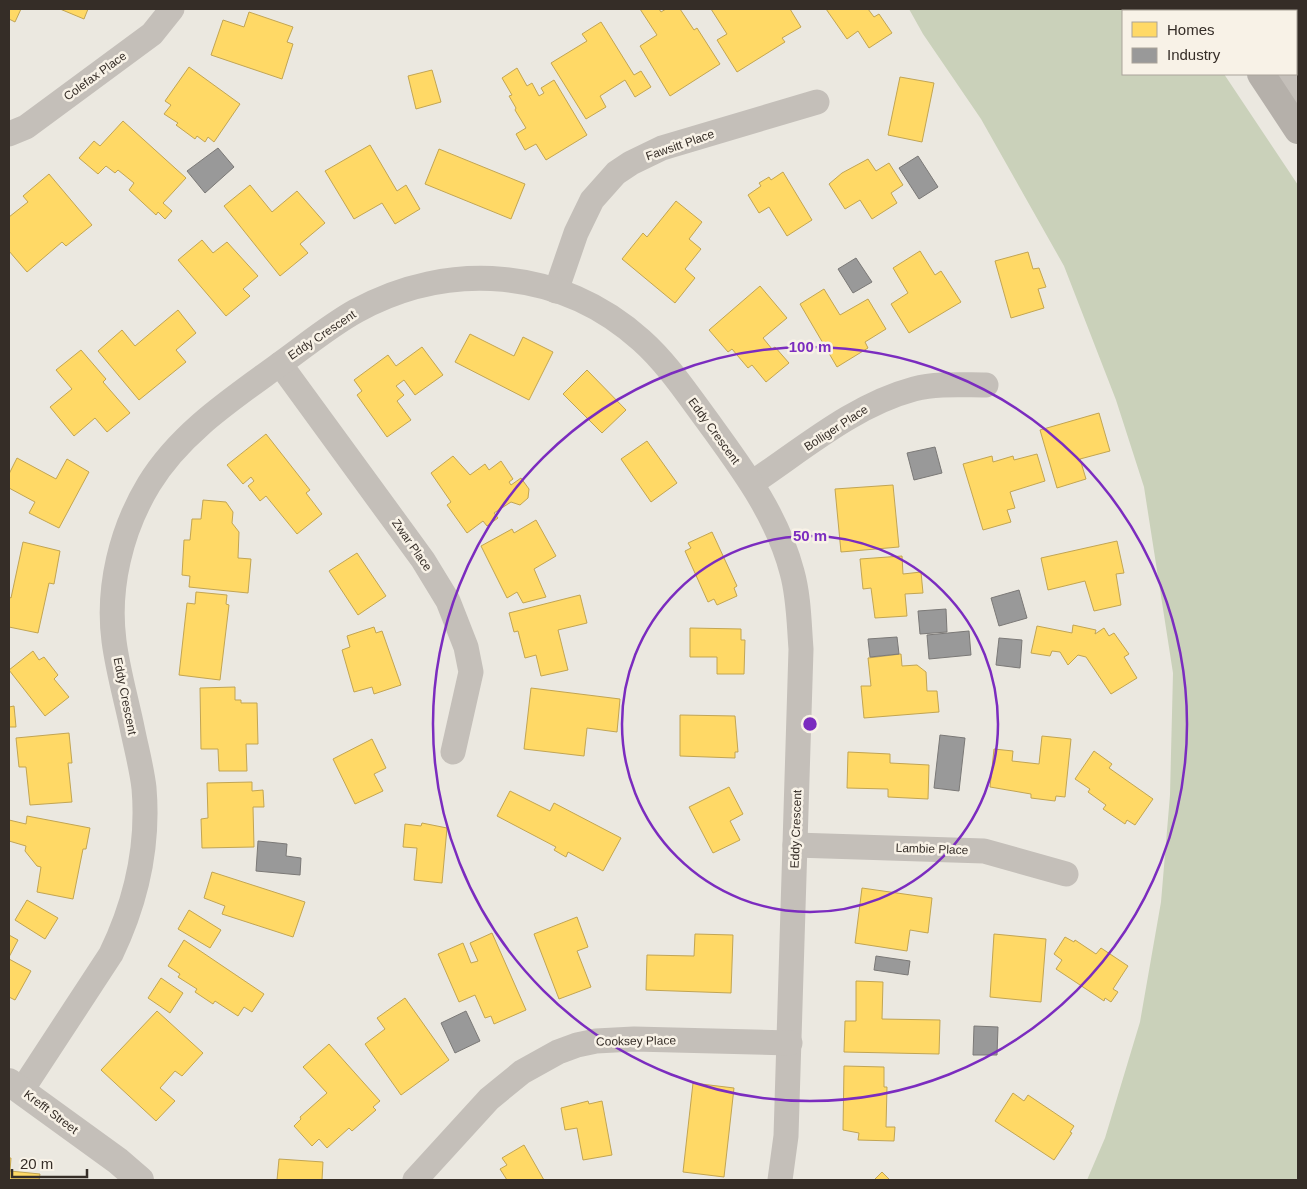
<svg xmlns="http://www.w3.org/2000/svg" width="1307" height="1189" font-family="Arial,sans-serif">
	<rect width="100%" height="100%" fill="#ebe8e0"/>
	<!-- green -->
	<polygon fill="#cad1ba" points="909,9 1181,9 1182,11 1123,11 1123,74 1224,74 1298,185 1298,1180 1087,1180 1105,1138 1140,1022 1161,902 1170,795 1173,673 1144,487 1116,400 1064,266 981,119 923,34"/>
	<!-- homes -->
	<g fill="#ffd966" stroke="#c2a553">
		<polygon points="9,9 21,9 15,22 9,19"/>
		<polygon points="60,9 88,9 84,19"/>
		<polygon points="640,9 659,9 661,12 666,9 680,9 694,30 697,28 720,64 670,96 640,46 657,35"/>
		<polygon points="711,9 790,9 801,27 782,38 785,42 737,72 717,40 727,34"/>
		<polygon points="826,9 868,9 874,17 879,14 892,33 869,48 858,31 847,39"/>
		<polygon points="249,12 293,27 287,42 293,44 282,79 211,55 223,20 244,27"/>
		<polygon points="601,22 634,75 641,71 651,87 635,97 625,80 600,96 606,107 586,119 551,63 587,41 582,34"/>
		<polygon points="189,67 240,104 214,142 208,137 205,142 197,136 195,139 176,125 178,123 164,114 171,105 165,101"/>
		<polygon points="517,68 527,86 532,83 539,96 544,93 541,88 554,80 587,135 546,160 536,144 525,150 516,134 526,128 515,110 516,108 509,96 512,95 502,78"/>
		<polygon points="432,70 441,102 416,109 408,76"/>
		<polygon points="900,77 934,83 922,142 888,135"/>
		<polygon points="123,121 186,178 163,203 172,211 165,219 158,212 156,215 129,190 134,183 118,170 115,173 106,166 98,174 79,158 94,141 100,146"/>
		<polygon points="370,145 397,191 406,185 420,209 395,224 382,203 354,219 325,171"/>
		<polygon points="439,149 525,184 511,219 425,184"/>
		<polygon points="868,159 876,171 889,163 903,185 891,193 897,203 872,219 860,200 845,209 829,184 842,173"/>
		<polygon points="783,172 812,220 787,236 769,207 759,213 748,195 761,186 759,183 769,177 771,180"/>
		<polygon points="49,174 92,225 66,246 62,242 27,272 9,251 9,217 28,202 23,196"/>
		<polygon points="250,185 272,212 297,191 325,223 300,244 308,253 280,276 224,206"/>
		<polygon points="676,201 702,222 689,239 701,249 685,269 695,278 675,303 622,259 643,233 647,237"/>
		<polygon points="202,240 213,253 227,242 258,276 243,289 250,296 226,316 178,260"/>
		<polygon points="920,251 935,275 941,271 961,302 909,333 891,304 908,293 893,268"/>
		<polygon points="1028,252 1033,269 1039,268 1046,287 1038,289 1044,308 1011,318 995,261"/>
		<polygon points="760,286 787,318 763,338 772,349 775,347 789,363 766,382 752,365 748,368 732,349 728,352 709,330"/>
		<polygon points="824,289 840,315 868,299 886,329 865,342 868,348 837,367 800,304"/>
		<polygon points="178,310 196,333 176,350 186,362 139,400 98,351 122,330 135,346"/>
		<polygon points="470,334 514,356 523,337 553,352 529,400 455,362"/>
		<polygon points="422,347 443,375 415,395 404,380 396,386 404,395 397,401 411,420 387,437 357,395 362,391 354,380 388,355 396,366"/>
		<polygon points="81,350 106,379 103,382 130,413 107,432 95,418 74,436 50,407 72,389 56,370"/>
		<polygon points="587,370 626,410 602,433 563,394"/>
		<polygon points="1099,413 1110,451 1080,459 1086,479 1057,488 1040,430"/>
		<polygon points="266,434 310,490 306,493 322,514 297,534 266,496 260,501 248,486 254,481 251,477 243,484 227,465"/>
		<polygon points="647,441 677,483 651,502 621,459"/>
		<polygon points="1037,454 1045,481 1010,492 1015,508 1007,510 1011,522 983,530 963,464 992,456 993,462 1013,456 1014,460"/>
		<polygon points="453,456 470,475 485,464 489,470 501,461 513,479 509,482 511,485 521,478 529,489 528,498 520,505 511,502 494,513 498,518 487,526 483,521 467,533 447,505 451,502 431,473"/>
		<polygon points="17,458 56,479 67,459 89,472 59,528 29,513 35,502 9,488 9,474"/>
		<polygon points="893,485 899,547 841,552 835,489"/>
		<polygon points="203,500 226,502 233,512 232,523 239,532 238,558 251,559 248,593 189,587 190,576 182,575 184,540 190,540 192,519 201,519"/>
		<polygon points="536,520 556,556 534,569 546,597 523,603 517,592 507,598 481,546 512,529 514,533"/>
		<polygon points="712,532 737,586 734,588 737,596 717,605 714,599 708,602 685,551 691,548 688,543"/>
		<polygon points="1117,541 1124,573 1116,574 1121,605 1094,611 1085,581 1048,590 1041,558"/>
		<polygon points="23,542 60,551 54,584 49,583 38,633 9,627 9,597 11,598"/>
		<polygon points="357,553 386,596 358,615 329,571"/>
		<polygon points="902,556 903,574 921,572 923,593 905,594 907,616 875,618 871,588 863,589 860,559"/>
		<polygon points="196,592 227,595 226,604 229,605 220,680 179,675 187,603 195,604"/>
		<polygon points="580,595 587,623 558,630 568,670 541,676 536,655 525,658 518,631 514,632 509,613"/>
		<polygon points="1073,625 1096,630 1095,634 1104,628 1109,636 1114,633 1129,654 1124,657 1137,678 1111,694 1086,657 1078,655 1068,665 1060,652 1052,651 1050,656 1031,653 1037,626 1072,633"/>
		<polygon points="374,627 376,633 382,631 401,685 374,694 372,687 354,692 342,650 350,647 347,636"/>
		<polygon points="690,628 741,629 741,640 745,640 744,674 717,674 717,657 690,657"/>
		<polygon points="33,651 39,660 44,657 58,675 54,679 69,697 45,716 9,670"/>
		<polygon points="901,654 902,666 917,665 926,672 927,691 937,691 939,712 864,718 861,686 871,686 868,658"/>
		<polygon points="235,687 235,700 241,700 241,703 257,703 258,744 246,744 247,771 219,771 218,749 201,749 200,688"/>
		<polygon points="531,688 620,699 617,732 587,728 584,756 524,749"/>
		<polygon points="14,706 16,727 9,727 9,707"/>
		<polygon points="680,715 735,716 738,752 735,752 735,758 680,756"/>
		<polygon points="69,733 72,763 68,763 72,802 30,805 26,767 19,767 16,738"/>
		<polygon points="1042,736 1071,739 1065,797 1056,796 1055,801 1031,798 1031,794 990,787 994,749 1013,751 1012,761 1039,764"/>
		<polygon points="372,739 386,768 374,774 383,791 355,804 333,759"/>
		<polygon points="1094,751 1112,764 1109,768 1153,799 1135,825 1127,820 1125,824 1103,809 1106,805 1088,792 1090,789 1075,779"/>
		<polygon points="848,752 890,754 890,763 929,765 928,799 888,797 888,789 847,788"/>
		<polygon points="252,782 252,791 263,790 264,807 253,807 254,847 202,848 201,819 208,818 207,783"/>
		<polygon points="729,787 743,814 730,821 740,840 713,853 689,807"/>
		<polygon points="510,791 550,811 554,803 621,838 603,871 568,852 566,857 554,850 556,847 497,816"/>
		<polygon points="27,816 90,828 86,849 83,849 73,899 37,892 41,867 37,866 25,851 26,846 9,841 9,820 26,824"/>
		<polygon points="422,823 447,828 442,883 414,880 417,848 403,847 405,824 421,826"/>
		<polygon points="212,872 305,902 293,937 222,914 225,906 204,898"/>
		<polygon points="862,888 932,898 928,933 910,930 907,951 855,943"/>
		<polygon points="27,900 58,918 45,939 15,920"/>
		<polygon points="189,910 221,930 210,948 178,929"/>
		<polygon points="577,917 588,947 577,951 591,987 559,999 534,934"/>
		<polygon points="492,933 526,1010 494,1024 491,1016 485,1018 475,995 459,1002 438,954 463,943 471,963 478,961 470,943"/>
		<polygon points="695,934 733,935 731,993 646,990 647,955 694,956"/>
		<polygon points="994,934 1046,939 1041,1002 990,997"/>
		<polygon points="9,935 18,940 9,957"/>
		<polygon points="1065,937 1074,942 1075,940 1096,954 1101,948 1128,966 1113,989 1118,992 1111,1002 1105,998 1104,1001 1056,969 1062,960 1054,954"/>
		<polygon points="184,940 264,994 252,1012 244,1007 238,1016 215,1001 213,1004 195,992 197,989 178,977 180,974 168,966"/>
		<polygon points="9,959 31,971 15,1000 9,997"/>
		<polygon points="161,978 183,993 170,1013 148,998"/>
		<polygon points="856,981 883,982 882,1019 940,1020 939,1054 844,1052 845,1021 856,1021"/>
		<polygon points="405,998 449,1060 401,1095 365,1044 385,1029 377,1018"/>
		<polygon points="157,1011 203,1053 182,1076 175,1071 160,1088 175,1101 156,1121 101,1070"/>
		<polygon points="329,1044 380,1101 373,1107 376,1110 352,1131 349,1128 327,1148 319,1139 312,1146 294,1126 301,1119 300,1117 327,1093 303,1067"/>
		<polygon points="844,1066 884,1067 884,1087 887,1087 886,1127 895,1127 894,1141 858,1140 859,1133 843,1130"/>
		<polygon points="693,1083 734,1088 724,1177 683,1172"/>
		<polygon points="1013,1093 1024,1101 1028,1095 1074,1126 1070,1132 1072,1133 1054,1160 995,1121"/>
		<polygon points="588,1101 589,1104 602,1101 612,1155 583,1160 577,1128 565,1130 561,1108"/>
		<polygon points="524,1145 544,1180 507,1180 500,1169 507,1165 502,1158"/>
		<polygon points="9,1158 11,1158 10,1171 40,1174 39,1180 9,1180"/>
		<polygon points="279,1159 323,1162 322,1180 277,1180"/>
		<polygon points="882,1172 890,1180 874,1180"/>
	</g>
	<!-- industry -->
	<g fill="#999" stroke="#7b7977">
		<polygon points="218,148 234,167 205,193 187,171"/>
		<polygon points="918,156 938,187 919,199 899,168"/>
		<polygon points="856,258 872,282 853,293 838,269"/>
		<polygon points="935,447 942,473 914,480 907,453"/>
		<polygon points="1019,590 1027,618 999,626 991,598"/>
		<polygon points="946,609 947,632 920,634 918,611"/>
		<polygon points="969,631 971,655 929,659 927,635"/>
		<polygon points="897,637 899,654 870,657 868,639"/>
		<polygon points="999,638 1022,640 1020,668 996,665"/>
		<polygon points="940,735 965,738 959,791 934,788"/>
		<polygon points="258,841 287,844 286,856 301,858 300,875 256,871"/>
		<polygon points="876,956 910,961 908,975 874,970"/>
		<polygon points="466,1011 480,1041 455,1053 441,1023"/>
		<polygon points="974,1026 998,1027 997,1055 973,1055"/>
	</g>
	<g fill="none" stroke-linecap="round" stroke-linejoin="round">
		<!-- minor -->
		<g stroke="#c4bfb9" stroke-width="25">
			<polyline points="9,134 26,127 152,34 172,9"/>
			<polyline points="556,291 576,233 592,200 616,173 631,163 662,148 817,102"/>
			<polyline points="280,364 423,560 448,601 466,647 471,672 453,752"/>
			<path d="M752,483C803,449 854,405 914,389C937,383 962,385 986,385"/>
			<polyline points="795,845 984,851 1066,874"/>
			<path d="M22,1090L111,954C136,902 149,847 144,788C142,770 137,751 133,732C127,702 118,672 114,641C107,588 121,530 149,484C180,433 232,399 280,364C304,347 329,326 356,311C449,260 561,268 641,340C668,364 688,395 709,423C743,470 777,515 792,572C799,597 799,624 801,649L786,1136L780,1180"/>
			<polyline points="415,1180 489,1099 522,1072 558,1052 577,1045 596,1041 634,1039 790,1043"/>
		</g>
		<!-- tertiary -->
		<g stroke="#c4bfb9" stroke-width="28">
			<polyline points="1275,11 1275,9"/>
			<polyline points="1284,74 1298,122"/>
			<polyline points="9,1082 118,1161 140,1180"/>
		</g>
		<!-- secondary -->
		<g stroke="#b5b0aa" stroke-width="28">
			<polyline points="1218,9 1220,11"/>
			<polyline points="1296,23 1298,27"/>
			<polyline points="1261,74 1298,130"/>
		</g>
	</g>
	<!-- distance rings -->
	<g fill="none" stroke="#7b2cbf" stroke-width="2.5">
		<circle cx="810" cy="724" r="188"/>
		<circle cx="810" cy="724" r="377"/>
	</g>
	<g text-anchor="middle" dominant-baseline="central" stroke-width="5" stroke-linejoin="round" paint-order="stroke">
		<!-- street labels -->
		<g font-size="12" fill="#352d27" stroke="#f8f2e7">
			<text transform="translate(95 76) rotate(-36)">Colefax Place</text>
			<text transform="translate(680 145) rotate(-19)">Fawsitt Place</text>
			<text transform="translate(322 335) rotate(-34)">Eddy Crescent</text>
			<text transform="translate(836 428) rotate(-33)">Bolliger Place</text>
			<text transform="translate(714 431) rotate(54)">Eddy Crescent</text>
			<text transform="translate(412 545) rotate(55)">Zwar Place</text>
			<text transform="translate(125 696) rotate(79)">Eddy Crescent</text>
			<text transform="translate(796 829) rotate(-88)">Eddy Crescent</text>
			<text transform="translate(932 849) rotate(2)">Lambie Place</text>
			<text transform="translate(636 1041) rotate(-1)">Cooksey Place</text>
			<text transform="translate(51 1112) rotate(37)">Krefft Street</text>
		</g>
	</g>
	<circle cx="810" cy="724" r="8" fill="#7b2cbf" stroke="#f8f2e7" stroke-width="2.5"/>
	<g font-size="15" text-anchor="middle" font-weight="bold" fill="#7b2cbf" stroke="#f8f2e7" stroke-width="5" stroke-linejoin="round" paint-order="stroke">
		<text x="810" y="352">100 m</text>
		<text x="810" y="541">50 m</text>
	</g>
	<!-- border -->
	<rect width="1307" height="1189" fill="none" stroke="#352d27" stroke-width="20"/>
	<!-- legend -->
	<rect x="1122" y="10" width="175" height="65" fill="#f8f2e7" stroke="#aaa39a"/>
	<rect x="1132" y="22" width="25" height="15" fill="#ffd966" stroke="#aaa39a"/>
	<text x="1167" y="35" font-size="15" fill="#352d27">Homes</text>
	<rect x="1132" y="48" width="25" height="15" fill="#999999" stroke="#aaa39a"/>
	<text x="1167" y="60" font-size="15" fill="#352d27">Industry</text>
	<!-- scale -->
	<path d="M12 1169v8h75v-8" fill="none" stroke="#352d27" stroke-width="2.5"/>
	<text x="20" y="1169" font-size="15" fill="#352d27" stroke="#f8f2e7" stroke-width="4" paint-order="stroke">20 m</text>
</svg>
